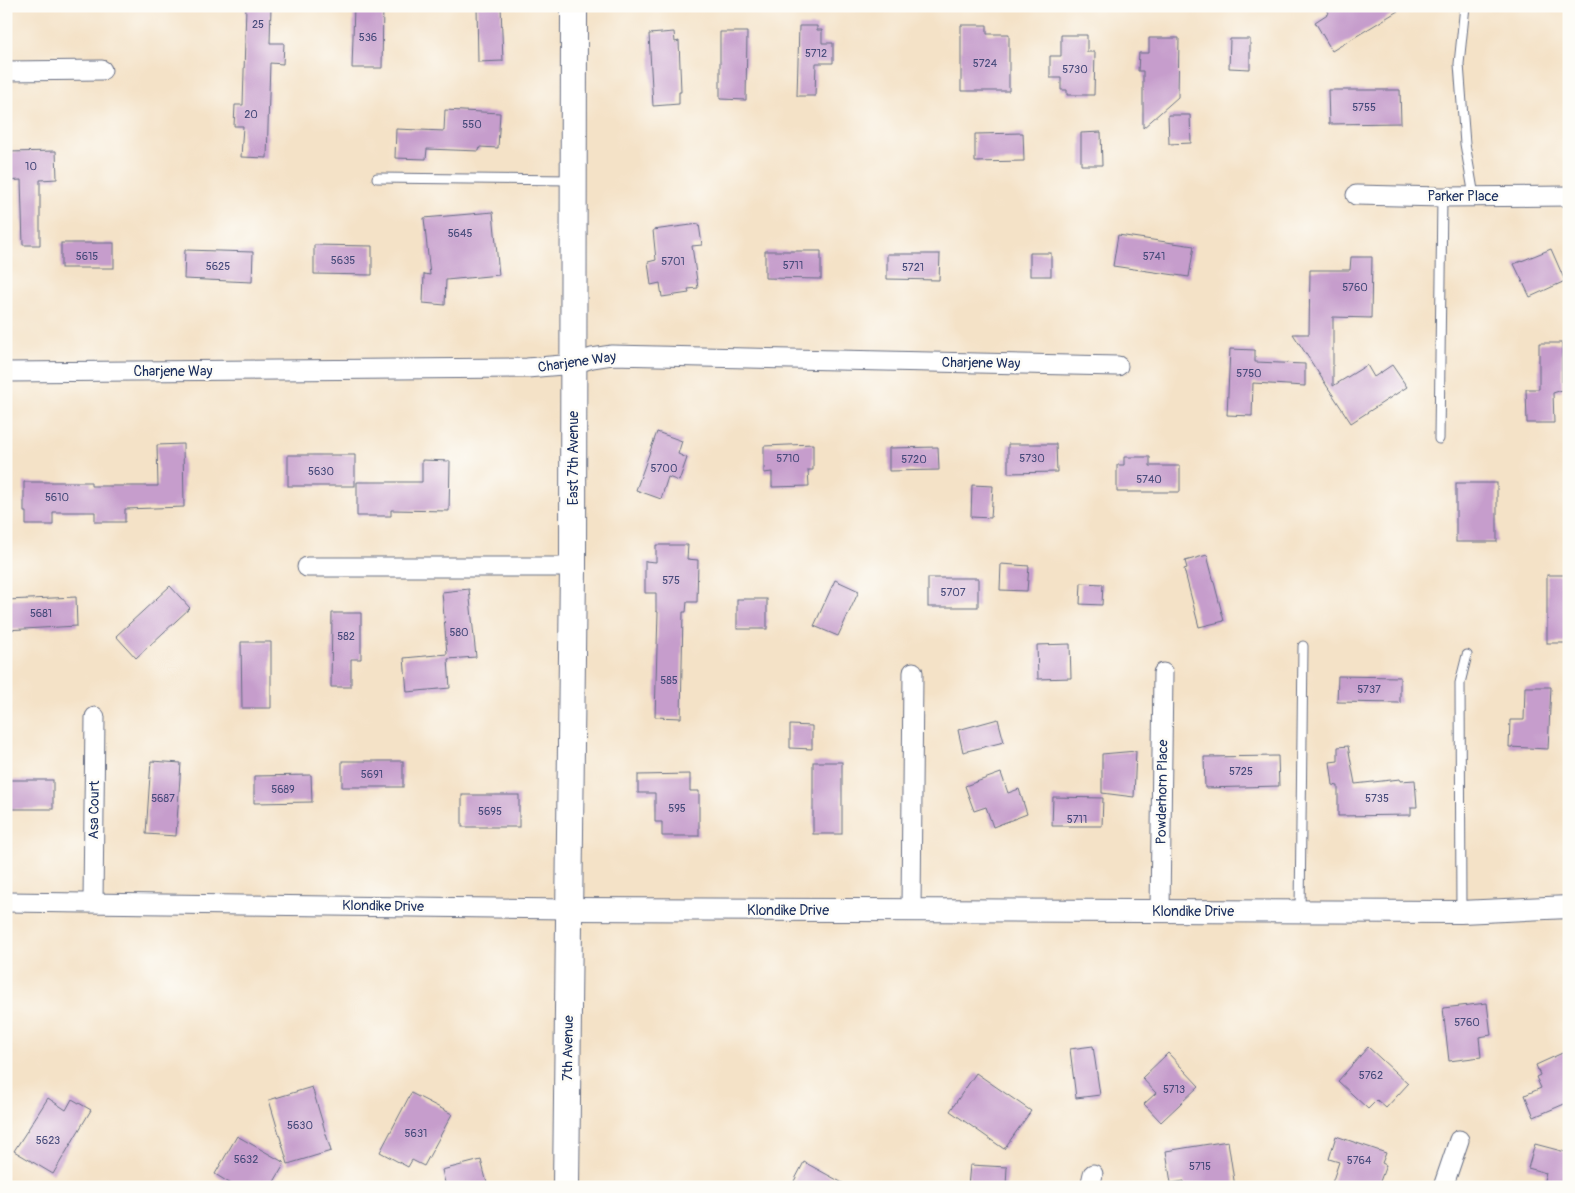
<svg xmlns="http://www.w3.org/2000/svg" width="1575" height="1193" font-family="Pangolin,sans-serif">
	<rect width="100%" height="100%" fill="#fdfcf7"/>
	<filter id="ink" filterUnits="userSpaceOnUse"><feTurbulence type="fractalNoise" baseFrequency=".02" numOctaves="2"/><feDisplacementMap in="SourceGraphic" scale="10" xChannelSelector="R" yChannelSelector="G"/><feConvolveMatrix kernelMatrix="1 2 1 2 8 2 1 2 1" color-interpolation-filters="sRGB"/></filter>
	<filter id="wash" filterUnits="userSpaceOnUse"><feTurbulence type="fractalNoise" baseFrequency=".0096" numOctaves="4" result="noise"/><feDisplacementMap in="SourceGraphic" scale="20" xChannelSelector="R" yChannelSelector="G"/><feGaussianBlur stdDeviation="1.12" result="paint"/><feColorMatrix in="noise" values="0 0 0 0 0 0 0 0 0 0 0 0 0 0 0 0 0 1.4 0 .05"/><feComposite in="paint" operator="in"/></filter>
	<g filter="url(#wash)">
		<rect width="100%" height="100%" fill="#f4e2c7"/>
		<g id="blocks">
			<!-- building -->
			<g fill="#c69dcc">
				<polygon points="246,6 271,6 270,43 284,43 283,64 270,63 267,158 241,157 243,126 234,126 235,105 243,105"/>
				<polygon points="354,6 383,6 382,68 352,68"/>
				<polygon points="477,6 501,6 503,61 478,62"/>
				<polygon points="1325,6 1406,6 1332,51 1315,22 1329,13"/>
				<polygon points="961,25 987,25 987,34 1009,34 1009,91 961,91"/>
				<polygon points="799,26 817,26 817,30 822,30 822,43 833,43 833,63 816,63 815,96 797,96"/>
				<polygon points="674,32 675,42 679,41 681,92 679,92 679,104 653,106 649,34"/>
				<polygon points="720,32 747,32 746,100 720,99"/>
				<polygon points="1061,35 1087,35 1087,52 1095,52 1094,95 1067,95 1067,90 1061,90 1061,78 1050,78 1050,56 1061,56"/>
				<polygon points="1149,38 1179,38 1178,97 1143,128 1143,71 1138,71 1139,53 1149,53"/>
				<polygon points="1230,39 1250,39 1250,69 1229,68"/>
				<polygon points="1328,90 1400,90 1401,123 1329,124"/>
				<polygon points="445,110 500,113 498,148 480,147 479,151 427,149 426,159 395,158 396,129 444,131"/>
				<polygon points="1168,115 1190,115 1191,143 1169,144"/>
				<polygon points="1101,132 1102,165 1081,165 1081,133"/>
				<polygon points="1023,133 1024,161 975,162 975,134"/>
				<polygon points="56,151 57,179 40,180 40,245 23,245 21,180 6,181 6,152"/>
				<polygon points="493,212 499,275 446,280 445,305 423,303 424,274 430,275 424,218"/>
				<polygon points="699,224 702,245 692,246 698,288 688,289 689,293 662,297 660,283 651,285 648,262 656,260 653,230"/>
				<polygon points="1118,235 1194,246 1189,277 1113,266"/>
				<rect x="61" y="243" width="53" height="25"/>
				<polygon points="314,245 372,246 372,275 314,274"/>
				<polygon points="1551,249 1565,281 1530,297 1514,264"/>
				<polygon points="185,250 253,252 252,282 184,279"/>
				<polygon points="765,251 821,251 821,279 765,278"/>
				<rect x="1030" y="253" width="21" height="23"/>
				<polygon points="887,254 940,254 939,280 887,279"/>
				<polygon points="1351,257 1372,257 1371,318 1333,317 1333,386 1367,365 1374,377 1392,365 1407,387 1351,423 1293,334 1309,334 1310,270 1350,270"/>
				<polygon points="1539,343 1562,343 1562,390 1553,393 1554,423 1527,423 1526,389 1539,389"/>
				<polygon points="1230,349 1255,350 1255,362 1305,364 1305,386 1253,383 1252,416 1227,415"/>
				<polygon points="657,432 682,441 678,454 687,458 679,481 668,477 661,499 636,490"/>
				<polygon points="183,444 184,507 125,509 125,522 95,522 95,512 53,512 53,525 26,525 26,512 24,512 24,482 91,482 91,486 158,486 157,445"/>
				<polygon points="813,444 813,470 808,470 809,486 772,487 772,472 764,473 764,446"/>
				<polygon points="1008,444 1056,444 1057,472 1008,473"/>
				<polygon points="938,447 939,470 889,471 889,448"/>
				<rect x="288" y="455" width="67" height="31"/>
				<polygon points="1124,457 1150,457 1150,466 1180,466 1180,492 1117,492 1117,465 1124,465"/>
				<polygon points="422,460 450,461 449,511 391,510 391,516 357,516 357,482 422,482"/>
				<rect x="1456" y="483" width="41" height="59"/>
				<polygon points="972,485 993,486 991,518 971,517"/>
				<polygon points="656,545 688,545 687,559 698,560 697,602 687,602 686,612 683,612 681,718 655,717 658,612 656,611 656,593 645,593 645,561 656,562"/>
				<polygon points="1207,555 1224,621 1199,627 1184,569 1187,568 1185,561"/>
				<polygon points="1001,564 1029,566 1027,591 1000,590"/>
				<rect x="1547" y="575" width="22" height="68"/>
				<rect x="928" y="578" width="50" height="29"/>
				<polygon points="835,580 859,591 838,636 814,626"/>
				<polygon points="1081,583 1103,584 1102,605 1080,604"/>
				<polygon points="170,586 190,608 136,658 116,636"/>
				<polygon points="469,589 476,657 448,659 450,688 407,692 404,658 447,654 442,592"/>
				<polygon points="76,597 77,626 6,630 6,600"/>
				<rect x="737" y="599" width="30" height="30"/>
				<polygon points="332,613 361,613 361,659 351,659 351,687 331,687"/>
				<polygon points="241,642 271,642 271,708 242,708"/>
				<polygon points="1070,644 1071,678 1038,679 1037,645"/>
				<polygon points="1338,676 1400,677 1400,703 1337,702"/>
				<polygon points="1525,687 1551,687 1548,749 1509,747 1510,720 1524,720"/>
				<polygon points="998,719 1004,742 963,752 958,730"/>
				<polygon points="790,725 812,726 812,749 790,748"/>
				<polygon points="1348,746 1355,784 1400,779 1400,781 1415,780 1417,807 1411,807 1411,815 1338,816 1338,786 1333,785 1330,762 1338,761 1338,747"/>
				<polygon points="1136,751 1134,797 1102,793 1102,754"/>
				<polygon points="1278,756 1279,786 1205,788 1204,757"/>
				<polygon points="151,761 181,763 176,836 146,834"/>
				<rect x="342" y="761" width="61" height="26"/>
				<rect x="813" y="762" width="29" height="72"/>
				<polygon points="1001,773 1008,793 1019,789 1027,814 993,827 986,807 974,811 965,786"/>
				<polygon points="690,774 690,791 699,791 699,836 662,836 662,822 655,822 655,793 638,793 638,775"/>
				<polygon points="311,775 312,802 254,803 254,776"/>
				<rect x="6" y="780" width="47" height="29"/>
				<rect x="462" y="795" width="57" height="32"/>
				<polygon points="1053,797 1103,798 1102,826 1052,826"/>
				<polygon points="1487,1003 1491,1035 1479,1037 1481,1057 1449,1061 1443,1008"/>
				<polygon points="1093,1046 1100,1095 1076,1098 1070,1049"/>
				<polygon points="1368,1047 1408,1084 1386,1108 1377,1100 1368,1109 1338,1081"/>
				<polygon points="1569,1050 1569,1102 1534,1117 1525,1095 1541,1088 1536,1077 1540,1075 1536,1065"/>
				<polygon points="1168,1053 1199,1086 1161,1122 1144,1104 1156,1093 1142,1078"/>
				<polygon points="976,1073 1031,1111 1004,1149 950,1111"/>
				<polygon points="312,1087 331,1151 288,1164 269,1100"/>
				<polygon points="411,1093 452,1114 424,1166 412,1160 408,1167 380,1152"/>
				<polygon points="48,1098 66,1110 72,1099 91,1110 53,1174 14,1151"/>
				<polygon points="237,1136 285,1163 271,1187 236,1187 215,1174"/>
				<polygon points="1336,1136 1386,1153 1382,1163 1386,1165 1378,1187 1344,1187 1332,1183 1339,1162 1329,1159"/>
				<polygon points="1228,1141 1235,1187 1185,1187 1184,1181 1171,1183 1166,1151"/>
				<polygon points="1535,1144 1569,1153 1569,1187 1542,1187 1546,1173 1528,1168"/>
				<polygon points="481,1160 488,1187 446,1187 442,1170"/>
				<polygon points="804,1162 850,1187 791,1187"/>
				<polygon points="970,1165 1007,1167 1006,1187 968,1187"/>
			</g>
		</g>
	</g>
	<g filter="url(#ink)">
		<use href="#blocks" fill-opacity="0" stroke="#676e83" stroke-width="1"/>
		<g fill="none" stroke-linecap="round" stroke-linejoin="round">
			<defs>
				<g id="service">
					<polyline points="1465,6 1459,64 1465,144 1474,196"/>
					<polyline points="377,178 572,180"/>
					<polyline points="1439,439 1442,197"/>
					<polyline points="1300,911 1303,646"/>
					<polyline points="1461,912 1460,683 1467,655"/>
				</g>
				<g id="minor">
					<polyline points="6,71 102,70"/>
					<polyline points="1356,195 1442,197 1569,196"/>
					<polyline points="6,372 527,368 574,364 592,358 612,355 1118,366"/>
					<polyline points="307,567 573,567"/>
					<polyline points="6,902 569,909"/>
					<polyline points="93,902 95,717"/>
					<polyline points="911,910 913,672"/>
					<polyline points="1160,911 1163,673"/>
					<polyline points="1090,1187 1093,1174"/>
					<polyline points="1443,1187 1459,1140"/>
				</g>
				<polyline id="tertiary" points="569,909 1461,912 1569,907"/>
				<polyline id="secondary" points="566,1187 573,567 574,6"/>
			</defs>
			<!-- service casing -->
			<use href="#service" stroke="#676e83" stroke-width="11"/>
			<!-- minor casing -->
			<use href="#minor" stroke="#676e83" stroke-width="21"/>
			<!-- tertiary casing -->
			<use href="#tertiary" stroke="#676e83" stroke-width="24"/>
			<!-- secondary casing -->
			<use href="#secondary" stroke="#676e83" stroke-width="28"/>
			<!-- service -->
			<use href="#service" stroke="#fff" stroke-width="9"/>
			<!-- minor -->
			<use href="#minor" stroke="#fff" stroke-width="19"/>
			<!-- tertiary -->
			<use href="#tertiary" stroke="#fff" stroke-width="22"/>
			<!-- secondary -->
			<use href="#secondary" stroke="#fff" stroke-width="26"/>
		</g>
	</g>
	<g text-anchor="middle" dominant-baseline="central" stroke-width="5" stroke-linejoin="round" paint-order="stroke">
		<!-- number labels -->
		<g font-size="11" fill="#464a7a">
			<text x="258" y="24">25</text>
			<text x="368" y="37">536</text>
			<text x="816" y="53">5712</text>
			<text x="985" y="63">5724</text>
			<text x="1075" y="69">5730</text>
			<text x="1364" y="107">5755</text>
			<text x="251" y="114">20</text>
			<text x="472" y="124">550</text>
			<text x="31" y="166">10</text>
			<text x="460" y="233">5645</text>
			<text x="87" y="256">5615</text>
			<text x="1154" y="256">5741</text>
			<text x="343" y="260">5635</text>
			<text x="673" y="261">5701</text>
			<text x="793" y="265">5711</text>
			<text x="218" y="266">5625</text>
			<text x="913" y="267">5721</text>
			<text x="1355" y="287">5760</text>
			<text x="1249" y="373">5750</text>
			<text x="788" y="458">5710</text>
			<text x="1032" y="458">5730</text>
			<text x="914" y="459">5720</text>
			<text x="664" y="468">5700</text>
			<text x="321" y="471">5630</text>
			<text x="1149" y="479">5740</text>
			<text x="57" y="497">5610</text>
			<text x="671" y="580">575</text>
			<text x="953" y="592">5707</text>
			<text x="41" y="613">5681</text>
			<text x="459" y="632">580</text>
			<text x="346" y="636">582</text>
			<text x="669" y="680">585</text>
			<text x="1369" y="689">5737</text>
			<text x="1241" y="771">5725</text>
			<text x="372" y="774">5691</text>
			<text x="283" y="789">5689</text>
			<text x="163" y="798">5687</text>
			<text x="1377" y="798">5735</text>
			<text x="677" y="808">595</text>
			<text x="490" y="811">5695</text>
			<text x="1077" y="819">5711</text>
			<text x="1467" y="1022">5760</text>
			<text x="1371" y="1075">5762</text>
			<text x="1174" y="1089">5713</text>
			<text x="300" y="1125">5630</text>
			<text x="416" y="1133">5631</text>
			<text x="48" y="1140">5623</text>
			<text x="246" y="1159">5632</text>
			<text x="1359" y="1160">5764</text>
			<text x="1200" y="1166">5715</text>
		</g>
		<!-- street labels -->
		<g font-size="14" fill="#1b2f5e" stroke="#fdfcf7">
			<text x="1463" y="196">Parker Place</text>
			<text transform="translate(577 362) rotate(-8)">Charjene Way</text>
			<text transform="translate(981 363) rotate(1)">Charjene Way</text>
			<text x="173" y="371">Charjene Way</text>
			<text transform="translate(573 458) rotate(-90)">East 7th Avenue</text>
			<text transform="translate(1162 792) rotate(-89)">Powderhorn Place</text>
			<text transform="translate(94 810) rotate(-89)">Asa Court</text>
			<text transform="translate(383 906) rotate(1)">Klondike Drive</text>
			<text x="788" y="910">Klondike Drive</text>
			<text x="1193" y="911">Klondike Drive</text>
			<text transform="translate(568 1048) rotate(-89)">7th Avenue</text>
		</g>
	</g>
	<!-- margin -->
	<rect width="1575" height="1193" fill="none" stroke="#fdfcf7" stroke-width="25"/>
</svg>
